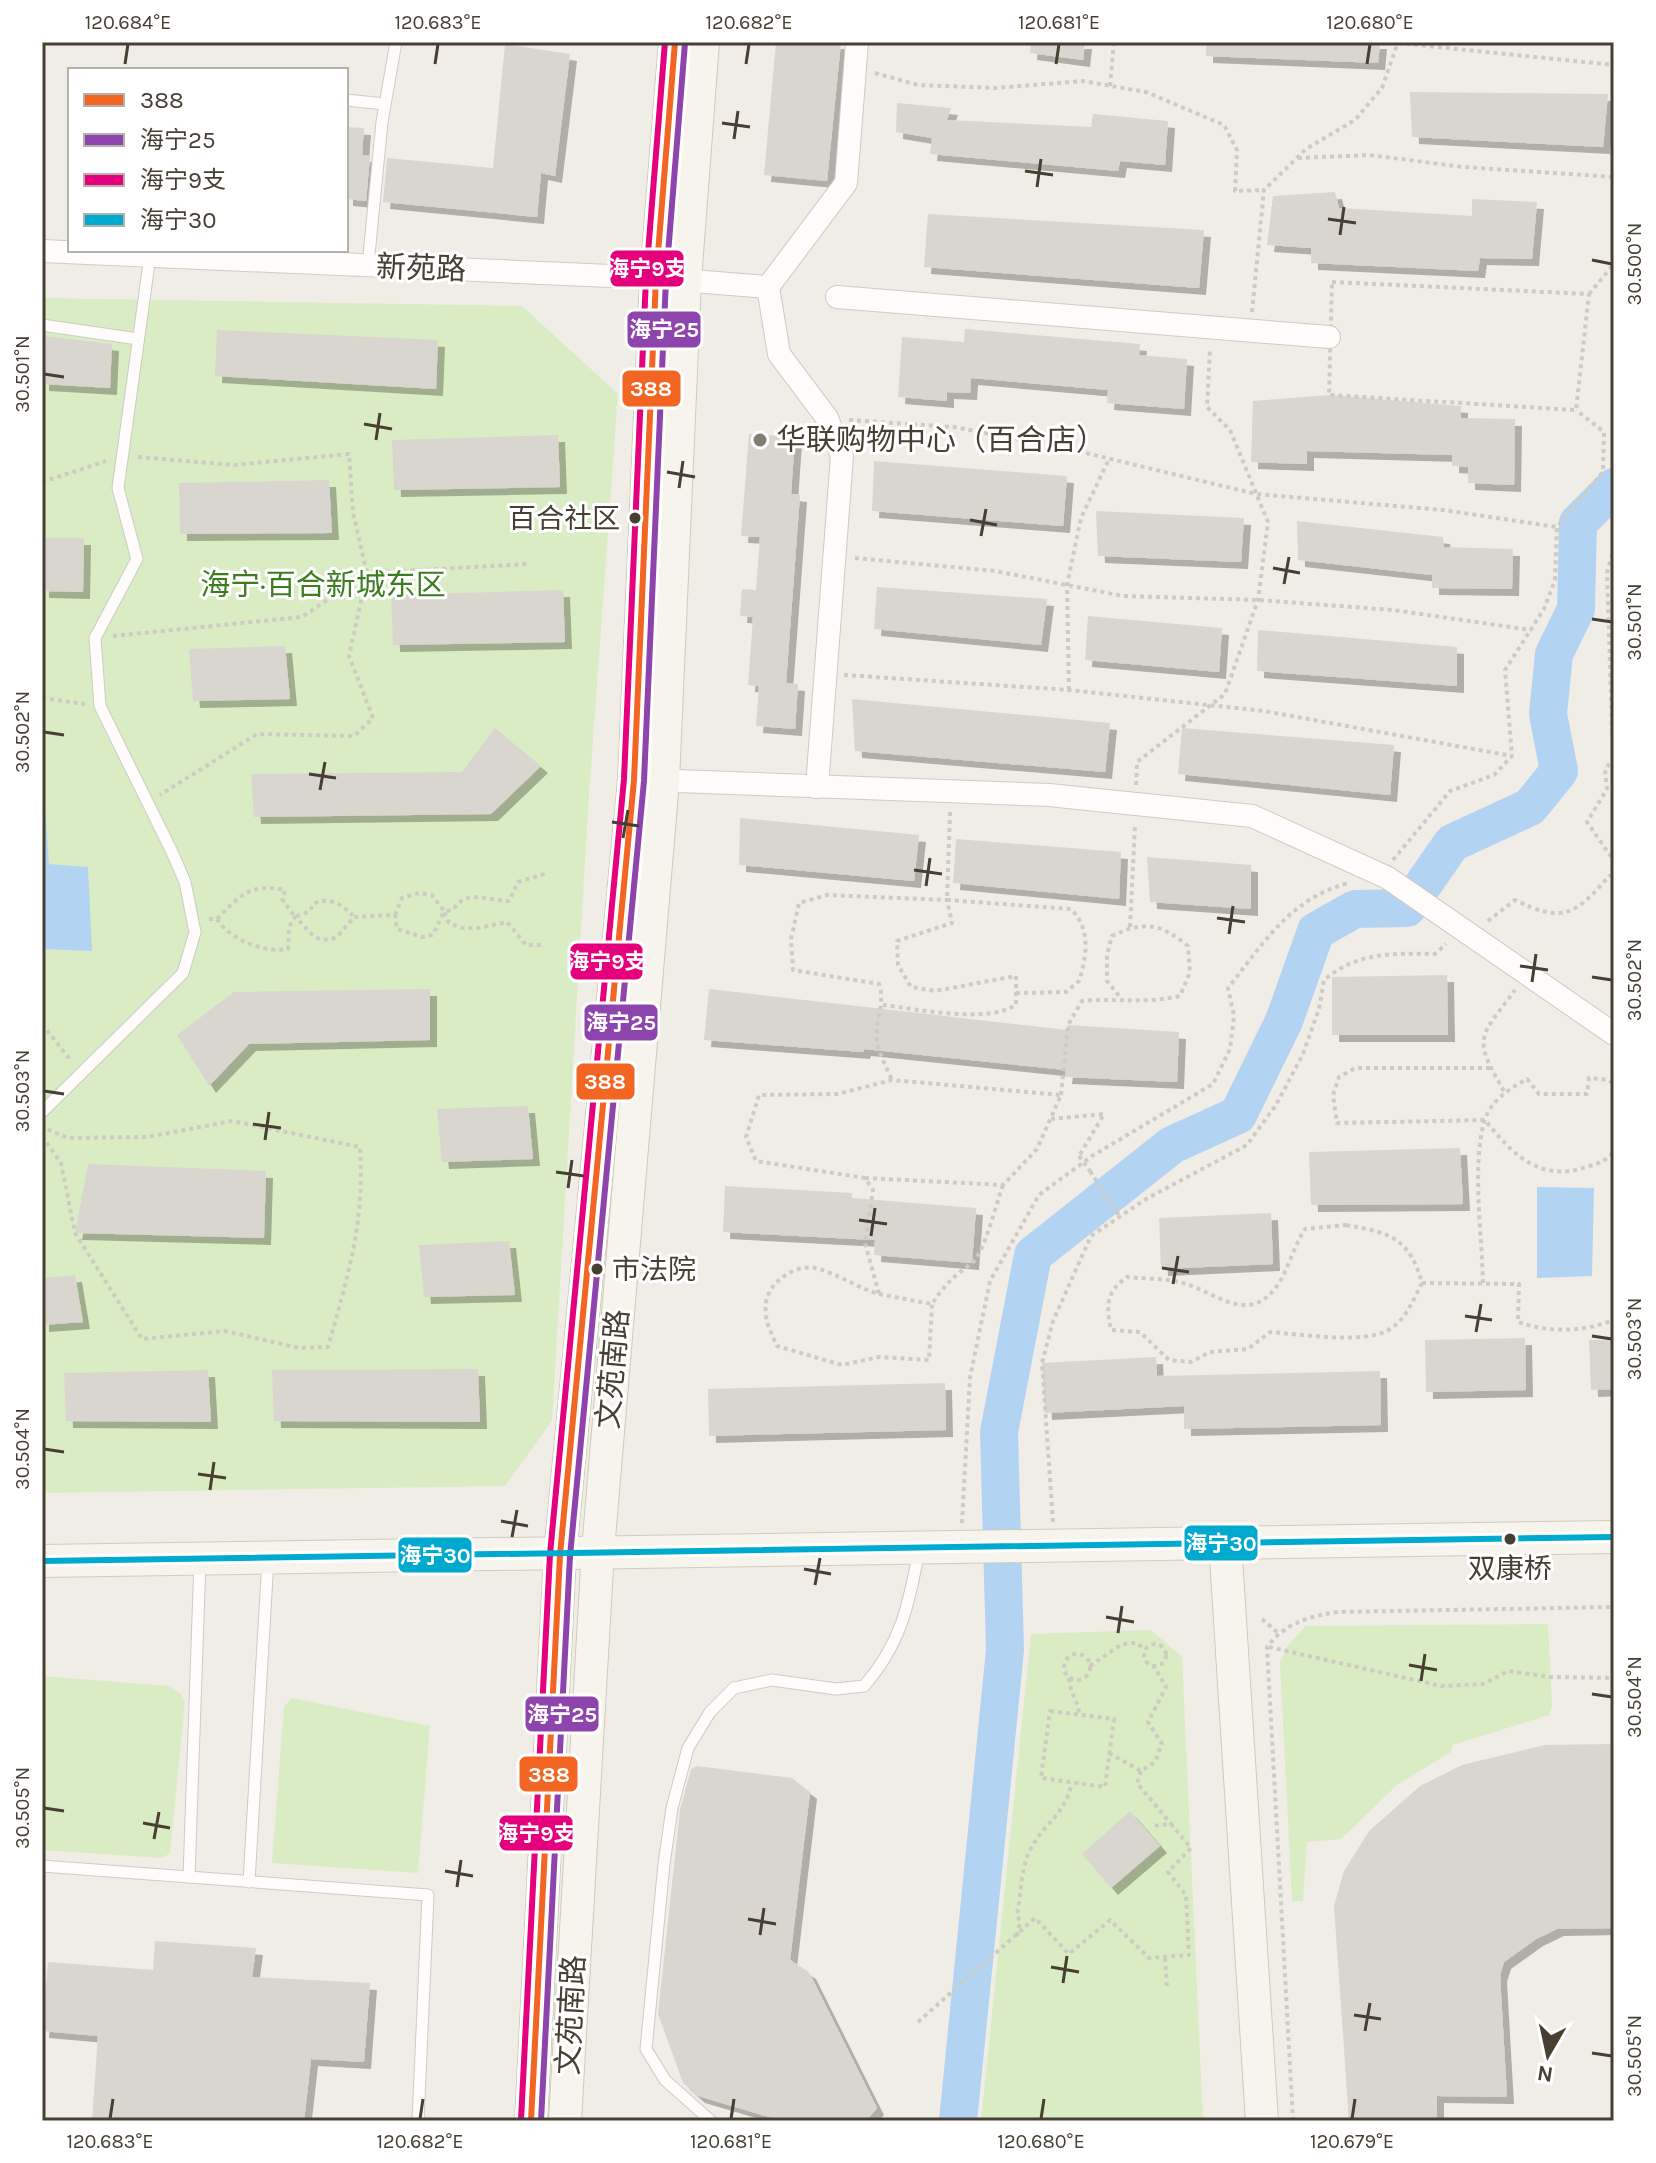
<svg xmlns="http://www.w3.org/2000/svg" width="1656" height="2163" font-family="Karla,'Noto Sans SC',sans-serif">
	<defs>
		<filter id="shadow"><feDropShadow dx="7" dy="7" stdDeviation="0" flood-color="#0004"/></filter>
	</defs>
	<rect width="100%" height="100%" fill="#f0ede6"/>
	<!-- green -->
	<g fill="#daecc3">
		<polygon points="42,298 522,306 618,394 589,794 552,1421 505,1486 42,1493"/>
		<polygon points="1548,1624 1552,1706 1549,1715 1453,1745 1451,1752 1397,1785 1341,1839 1307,1842 1303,1901 1292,1901 1280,1662 1288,1645 1306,1626"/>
		<polygon points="1151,1630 1182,1657 1203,2121 981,2121 1031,1634"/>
		<polygon points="42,1676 169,1686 181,1694 185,1703 170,1853 162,1858 42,1850"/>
		<polygon points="292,1698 430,1726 418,1873 272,1863 284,1707"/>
	</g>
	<!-- water -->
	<g fill="#b2d4f2">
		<polygon points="42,762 49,864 88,867 92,951 42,949"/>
		<polygon points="1537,1187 1594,1188 1592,1276 1537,1278"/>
	</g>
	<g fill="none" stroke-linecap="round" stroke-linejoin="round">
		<!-- river -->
		<polyline stroke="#b2d4f2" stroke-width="38" points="958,2121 1005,1650 999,1432 1033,1255 1172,1145 1238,1115 1284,1021 1316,931 1355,909 1407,908 1452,843 1530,807 1559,771 1548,714 1554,654 1576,609 1578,523 1614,487"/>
	</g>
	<!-- building -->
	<g fill="#d9d6cf" filter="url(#shadow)">
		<polygon points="776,42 841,42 827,181 764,175"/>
		<polygon points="1031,42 1085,42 1083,60 1030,53"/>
		<polygon points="1206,42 1380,42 1378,63 1206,56"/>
		<polygon points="505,44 570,54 555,176 541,173 537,217 383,202 387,158 493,168"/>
		<polygon points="1410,92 1608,94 1603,147 1412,137"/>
		<polygon points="897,103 951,108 947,120 1091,127 1093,114 1168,121 1165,165 1120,161 1118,171 930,154 932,138 896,132"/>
		<polygon points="346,127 364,128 362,155 370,156 366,201 346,199"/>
		<polygon points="1335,192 1339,208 1472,216 1472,199 1537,202 1532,259 1480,258 1478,271 1311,263 1311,248 1267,245 1273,196"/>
		<polygon points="928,214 1204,230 1199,288 924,267"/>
		<polygon points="965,329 1140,344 1139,355 1187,359 1184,409 1107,403 1108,390 971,378 970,393 947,392 947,401 898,397 902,337 964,342"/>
		<polygon points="217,330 438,340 436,389 215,376"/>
		<polygon points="42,336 112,344 110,388 42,384"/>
		<polygon points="1329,395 1461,406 1461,418 1515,419 1514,485 1468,483 1468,467 1452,466 1452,455 1307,451 1307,464 1251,462 1253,401"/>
		<polygon points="749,434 795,437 791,494 800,495 786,683 798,684 795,729 756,726 759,686 748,685 753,617 740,616 742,589 756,590 760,537 741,536"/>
		<polygon points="558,435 560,487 394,490 392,440"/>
		<polygon points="874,461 1067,476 1063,526 872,511"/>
		<polygon points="329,480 332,533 180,534 179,483"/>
		<polygon points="1096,511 1244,518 1241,562 1098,556"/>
		<polygon points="1297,521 1443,537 1444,547 1513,549 1512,589 1432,588 1432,575 1298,560"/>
		<polygon points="42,538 84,538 83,592 42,591"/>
		<polygon points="877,587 1047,599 1041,645 874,629"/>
		<polygon points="563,590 565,642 393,645 391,595"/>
		<polygon points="1088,616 1222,628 1219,672 1085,660"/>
		<polygon points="1258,630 1457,647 1457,686 1257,671"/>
		<polygon points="285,646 290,699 193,701 189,649"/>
		<polygon points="852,699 1110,723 1105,772 855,751"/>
		<polygon points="495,728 541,766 491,814 254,817 251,774 462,772"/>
		<polygon points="1182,728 1394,745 1390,795 1178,774"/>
		<polygon points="740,818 919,835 914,881 739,865"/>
		<polygon points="956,839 1121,852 1119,899 953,883"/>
		<polygon points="1147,857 1251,865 1251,909 1150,902"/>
		<polygon points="1447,975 1448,1035 1332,1035 1332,977"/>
		<polygon points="430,989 430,1040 249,1044 209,1086 177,1035 234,992"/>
		<polygon points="709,989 1067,1030 1068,1025 1179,1032 1177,1082 1065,1077 1066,1070 864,1049 863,1052 704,1040"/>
		<polygon points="528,1106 533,1159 442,1162 437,1109"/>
		<polygon points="1460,1148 1463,1204 1311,1205 1309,1152"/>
		<polygon points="88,1164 266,1171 264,1238 75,1233"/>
		<polygon points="725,1186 852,1193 852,1198 976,1208 972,1263 874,1255 875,1240 723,1232"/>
		<polygon points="1271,1213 1273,1264 1161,1269 1159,1218"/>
		<polygon points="509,1241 515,1295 424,1297 419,1245"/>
		<polygon points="75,1275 83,1322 42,1325 42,1278"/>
		<polygon points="1525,1338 1526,1390 1426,1392 1425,1340"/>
		<polygon points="1589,1340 1614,1340 1614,1389 1591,1390"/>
		<polygon points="1156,1357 1157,1376 1380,1371 1381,1425 1184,1429 1184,1406 1045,1413 1042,1363"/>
		<polygon points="478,1369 480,1422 274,1421 272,1370"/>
		<polygon points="208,1370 211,1422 66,1421 64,1373"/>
		<polygon points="945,1383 946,1430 709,1436 708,1389"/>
		<polygon points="1614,1744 1614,1928 1557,1929 1536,1939 1504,1962 1500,1975 1507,2097 1437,2096 1437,2121 1349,2121 1334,1906 1344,1871 1369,1831 1420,1786 1462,1765 1545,1745"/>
		<polygon points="697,1766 792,1778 810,1792 790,1960 809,1972 877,2108 866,2121 783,2121 698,2096 683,2083 658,2014 680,1810 691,1769"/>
		<polygon points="1130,1811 1160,1846 1111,1888 1082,1854"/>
		<polygon points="155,1941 256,1948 252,1977 370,1983 364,2062 311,2059 304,2121 92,2121 98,2036 42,2031 48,1962 153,1970"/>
	</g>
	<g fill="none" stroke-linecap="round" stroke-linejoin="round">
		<defs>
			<g id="lane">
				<polyline points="346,100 385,104"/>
				<polyline points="368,265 382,122 396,42"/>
				<polyline points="42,325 138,339"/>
				<polyline points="42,1112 183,973 195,932 185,882 172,852 100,706 95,638 137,559 118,488 150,256"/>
				<polyline points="42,1866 428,1895 418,2121"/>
				<polyline points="189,1877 200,1560"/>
				<polyline points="249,1882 268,1559"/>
				<path d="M711,2121L665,2080L646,2049L664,1864L672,1808L688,1748L710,1712L734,1688L772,1680L836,1689L864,1686C901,1644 909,1604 919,1550"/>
			</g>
			<g id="street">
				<polyline points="42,251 656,278 768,287 846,183 857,42"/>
				<polyline points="768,287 779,354 827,418 842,456 817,787"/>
				<polyline points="837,297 1329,337"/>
				<polyline points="651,780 1049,795 1252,816 1388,878 1614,1034"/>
			</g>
			<g id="secondary">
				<polyline points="1225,1542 1262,2121"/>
				<polyline points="42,1561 1614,1537"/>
				<polyline points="531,2121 560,1555 634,780 656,278 675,42"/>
				<polyline points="565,2121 598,1550 663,781 685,280 703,42"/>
			</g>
		</defs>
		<!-- lane casing -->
		<use href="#lane" stroke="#cecbc4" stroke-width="13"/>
		<!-- street casing -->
		<use href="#street" stroke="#cecbc4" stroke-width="24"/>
		<!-- secondary casing -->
		<use href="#secondary" stroke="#d0cbbc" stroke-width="34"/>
		<!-- path -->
		<g stroke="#cecbc5" stroke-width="4" stroke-dasharray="4 4" stroke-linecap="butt">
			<polyline points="1398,43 1614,65"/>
			<polyline points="875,73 918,85 996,88 1083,81 1146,92 1224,125 1237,150 1235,191 1264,190"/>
			<polyline points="1110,86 1114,42"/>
			<polyline points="1298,158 1369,155 1464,167 1614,177"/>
			<polygon points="1332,282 1589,294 1576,410 1329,395"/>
			<polyline points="1589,294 1614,264"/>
			<polyline points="1252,312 1264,190 1306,149 1355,120 1382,88 1398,42"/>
			<polyline points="849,420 954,427 1065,448 1256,494 1443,510 1557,527"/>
			<polyline points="138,457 234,465 349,454 353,513 367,573 349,656 373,718 354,736 257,734 160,795"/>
			<polyline points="42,482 106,461"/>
			<polyline points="855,558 995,571 1123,596 1258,600 1393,610 1531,630"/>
			<polyline points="113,636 302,617 367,573 527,564"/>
			<polyline points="844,675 1069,690 1264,711 1512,756"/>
			<polyline points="1069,690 1067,585 1081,518 1109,459"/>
			<polyline points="42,698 85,704"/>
			<polyline points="1613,757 1607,573 1614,547"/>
			<polyline points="1614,757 1605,770 1607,789 1587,822 1614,861"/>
			<polyline points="1136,785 1137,762 1225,694 1258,600 1268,522 1230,430 1207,407 1210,349"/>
			<path d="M950,812L947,900L1071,909C1091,929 1087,956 1079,981L1066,992L1016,993"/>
			<polyline points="1393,860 1450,791 1494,775 1512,756 1505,670 1544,609 1555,580 1557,527 1603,472 1604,432 1576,410"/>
			<path d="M395,915L402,898L419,893L432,895L444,911L453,910C467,888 487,901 509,901L518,882L548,873"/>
			<path d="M209,919H217C230,940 264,953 288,949L289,927L295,917C310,930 314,946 337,937L354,917L395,915L397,929L422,937L433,935L444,911L449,923L462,928H479L507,922L526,945H544"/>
			<path d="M217,919C241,895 249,883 285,890L282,899L295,917L310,911L313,904C329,896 342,904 353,916"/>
			<path d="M1488,921L1515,900C1562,923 1575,916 1609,876H1614"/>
			<polyline points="1130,927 1135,826"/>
			<path d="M883,1005C918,1009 986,1024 1016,1005V976L935,991L911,987L898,965L897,941L952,923L947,900L827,895L799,903L791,939L793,970L879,984C886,1005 874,1022 877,1043C880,1055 887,1069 892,1080"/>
			<polyline points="42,1024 72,1062"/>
			<path d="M1490,1068H1355L1339,1077L1333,1095L1337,1123L1485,1120C1512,1154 1540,1183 1586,1167C1598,1164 1605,1161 1614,1152"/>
			<path d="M1504,1091C1472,1036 1479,1039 1515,990"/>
			<path d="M1061,1095L1068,1025L1082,1001C1116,998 1145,1004 1180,996L1190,972L1188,946C1161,924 1145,920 1112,936L1107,955V981L1123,1001"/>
			<polyline points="1051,1119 1104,1114 1079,1156"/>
			<path d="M42,1136L61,1163L75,1233L142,1339L225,1331L299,1348L328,1347C348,1276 365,1222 360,1147L232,1121L147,1137L68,1138L44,1128"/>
			<polyline points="1090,1171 1120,1217"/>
			<path d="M865,1178L1003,1185L1037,1149L1061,1095L892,1080L838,1094L759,1095L746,1137L756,1161L865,1178L873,1190L865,1243L879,1294C857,1288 837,1273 815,1268C797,1264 772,1280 767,1298C762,1315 770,1331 777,1346L842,1365L879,1357L929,1360L932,1304"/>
			<path d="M1346,1225C1390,1233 1409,1237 1422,1283C1413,1300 1407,1318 1390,1329C1366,1345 1299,1334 1270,1332L1248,1349L1210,1352L1191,1362L1169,1360L1140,1332L1111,1330C1106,1305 1106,1292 1127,1277C1145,1279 1166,1278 1183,1283C1214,1291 1245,1324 1274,1290C1288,1273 1293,1247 1305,1229Z"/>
			<path d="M1422,1283L1519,1284L1518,1322C1550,1333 1582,1332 1614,1320"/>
			<path d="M1483,1283C1482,1236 1472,1167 1484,1122C1490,1101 1509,1089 1527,1079L1539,1094H1587L1589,1078L1609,1080L1614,1085"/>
			<polyline points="1614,1287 1614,1294"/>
			<path d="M879,1294L932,1304C946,1283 953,1277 972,1263C984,1254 997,1201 1003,1185"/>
			<path d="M1053,1522L1042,1363L1053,1321L1091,1236L1146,1199L1247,1145L1276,1105L1303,1054L1319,1009L1324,980C1357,952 1393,953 1435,954L1446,944"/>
			<path d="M962,1523L970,1377L990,1281L1039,1195L1092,1156L1213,1084L1230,1049L1234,1016L1228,988C1263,944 1290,898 1349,883"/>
			<polyline points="1262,1619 1278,1633"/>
			<circle cx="1155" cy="1655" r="11"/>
			<polyline points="1269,1647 1441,1686 1483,1684 1508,1671 1550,1677 1614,1678"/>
			<circle cx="1077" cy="1667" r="13"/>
			<polyline points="1090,1666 1122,1644 1136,1643 1145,1649"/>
			<path d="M1069,1678C1070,1693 1078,1701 1079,1714"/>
			<polygon points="1050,1711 1114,1719 1105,1787 1041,1778"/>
			<polyline points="1109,1753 1141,1771 1155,1762 1162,1744 1148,1722 1166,1687 1154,1666"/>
			<polyline points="1141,1771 1137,1783 1171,1824"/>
			<path d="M1017,1936L1020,1922L1017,1914C1021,1896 1021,1869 1029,1852C1044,1822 1063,1818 1072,1783"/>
			<polyline points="1165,1958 1167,1989"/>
			<polyline points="918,2022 1035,1918 1069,1954 1110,1920 1149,1958 1189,1955 1186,1895 1168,1872 1191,1848 1171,1824 1151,1826"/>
			<path d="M1293,2121L1267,1647C1285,1623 1310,1616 1338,1612L1614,1607"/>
		</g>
		<!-- lane -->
		<use href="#lane" stroke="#fdfcfb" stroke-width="11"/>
		<!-- street -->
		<use href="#street" stroke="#fdfcfb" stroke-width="22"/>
		<!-- secondary -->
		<use href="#secondary" stroke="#f6f4ed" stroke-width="32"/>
		<!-- path-bridge -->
		<polyline stroke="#cecbc5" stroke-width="4" stroke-dasharray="4 4" stroke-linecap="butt" points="1079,1156 1090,1171"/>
		<defs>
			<polyline id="bus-1" points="531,2121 560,1555 634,780 656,278 675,42"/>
			<polyline id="bus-2" points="541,2121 570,1556 644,781 666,279 685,43"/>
			<polyline id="bus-3" points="521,2120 550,1554 624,779 646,278 665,42"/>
			<polyline id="bus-4" points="42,1561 1614,1537"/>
		</defs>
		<!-- bus-1 casing -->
		<use href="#bus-1" stroke="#fff" stroke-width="12"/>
		<!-- bus-2 casing -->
		<use href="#bus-2" stroke="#fff" stroke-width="12"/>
		<!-- bus-3 casing -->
		<use href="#bus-3" stroke="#fff" stroke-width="12"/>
		<!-- bus-4 casing -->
		<use href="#bus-4" stroke="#fff" stroke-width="12"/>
		<!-- bus-1 -->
		<use href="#bus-1" stroke="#f26522" stroke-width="6"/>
		<!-- bus-2 -->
		<use href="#bus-2" stroke="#8e44ad" stroke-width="6"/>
		<!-- bus-3 -->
		<use href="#bus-3" stroke="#e5007d" stroke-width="6"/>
		<!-- bus-4 -->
		<use href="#bus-4" stroke="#00a9ce" stroke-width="6"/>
	</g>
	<!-- ticks -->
	<path fill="none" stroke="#463f32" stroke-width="3" d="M125,64L128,44M435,64L438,44M746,64L749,44M1056,64L1059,44M1367,64L1370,44M722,123L750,127M734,139L738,111M1025,171L1053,175M1037,187L1041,159M1328,219L1356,223M1340,235L1344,207M1592,260L1612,264M44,374L64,377M364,424L392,429M376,440L380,413M667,472L695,477M679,488L683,461M970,520L997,525M981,536L986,509M1273,568L1300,573M1284,584L1289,557M1592,619L1612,622M44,732L64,735M309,774L336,778M320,790L325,762M612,822L639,826M623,838L628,810M914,870L942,874M926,886L930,858M1217,918L1245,922M1229,934L1233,906M1520,966L1548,970M1592,977L1612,980M1532,982L1536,954M44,1091L64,1094M253,1124L281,1128M265,1140L269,1112M556,1172L584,1176M568,1188L572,1160M859,1220L887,1224M871,1236L875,1208M1162,1268L1189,1272M1173,1284L1178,1256M1465,1316L1492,1320M1476,1332L1481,1304M1592,1336L1612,1339M44,1449L64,1452M198,1474L226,1478M210,1490L214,1462M501,1521L528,1526M512,1537L517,1510M804,1569L831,1574M815,1585L820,1558M1106,1617L1134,1622M1118,1633L1122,1606M1409,1665L1437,1670M1421,1681L1425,1654M1592,1694L1612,1697M44,1808L64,1811M143,1823L170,1828M154,1839L159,1812M445,1871L473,1876M457,1887L461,1860M748,1919L776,1924M760,1935L764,1908M1051,1967L1079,1972M1063,1983L1067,1956M1354,2015L1381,2019M1365,2031L1370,2003M1592,2053L1612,2056M110,2119L113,2099M420,2119L423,2099M731,2119L734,2099M1041,2119L1044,2099M1352,2119L1355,2099"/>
	<!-- markers -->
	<circle fill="#827c71" stroke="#fff" stroke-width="3" cx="760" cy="440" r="8"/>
	<g fill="#463f32" stroke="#fff" stroke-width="3">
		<circle cx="635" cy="518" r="7"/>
		<circle cx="597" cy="1269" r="7"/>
		<circle cx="1510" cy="1539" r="7"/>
	</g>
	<g text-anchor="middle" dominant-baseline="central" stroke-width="6" stroke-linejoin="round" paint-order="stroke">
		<!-- bus labels -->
		<g font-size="28" fill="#463f32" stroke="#fff" text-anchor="end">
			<text x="620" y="518">百合社区</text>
			<text x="612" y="1269" text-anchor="start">市法院</text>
			<text x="1510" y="1568" text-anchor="middle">双康桥</text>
		</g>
		<!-- street labels -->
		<g font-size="30" fill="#463f32" stroke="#fff">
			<text transform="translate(421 268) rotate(2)">新苑路</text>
			<text transform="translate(613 1369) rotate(-85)">文苑南路</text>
			<text transform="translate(571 2015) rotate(-87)">文苑南路</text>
		</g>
		<!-- poi labels -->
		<g font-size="30" fill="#463f32" stroke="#fff" text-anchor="start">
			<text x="776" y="440">华联购物中心（百合店）</text>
		</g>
		<!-- park labels -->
		<g font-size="30" fill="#3d7d20" stroke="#fff">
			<text x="323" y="585">海宁·百合新城东区</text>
		</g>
	</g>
	<g stroke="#fff" stroke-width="3">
		<rect x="609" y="249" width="76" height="39" rx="8" fill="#e5007d"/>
		<rect x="626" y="310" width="76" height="39" rx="8" fill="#8e44ad"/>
		<rect x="621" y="369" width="61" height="39" rx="8" fill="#f26522"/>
		<rect x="569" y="942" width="75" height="39" rx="8" fill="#e5007d"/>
		<rect x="583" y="1003" width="76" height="39" rx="8" fill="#8e44ad"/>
		<rect x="575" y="1062" width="61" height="39" rx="8" fill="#f26522"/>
		<rect x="1183" y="1524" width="76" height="38" rx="8" fill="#00a9ce"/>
		<rect x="397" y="1536" width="76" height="38" rx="8" fill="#00a9ce"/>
		<rect x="524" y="1695" width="76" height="38" rx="8" fill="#8e44ad"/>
		<rect x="518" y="1755" width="61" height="38" rx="8" fill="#f26522"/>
		<rect x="498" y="1814" width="76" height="38" rx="8" fill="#e5007d"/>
	</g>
	<g font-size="22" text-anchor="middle" font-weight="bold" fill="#fff">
		<text x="647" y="276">海宁9支</text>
		<text x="664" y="337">海宁25</text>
		<text x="651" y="396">388</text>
		<text x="607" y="969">海宁9支</text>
		<text x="621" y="1030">海宁25</text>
		<text x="605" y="1089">388</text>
		<text x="1221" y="1551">海宁30</text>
		<text x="435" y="1563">海宁30</text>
		<text x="562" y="1722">海宁25</text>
		<text x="549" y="1782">388</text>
		<text x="536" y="1841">海宁9支</text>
	</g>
	<!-- border -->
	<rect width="1656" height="2163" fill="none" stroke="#ffffff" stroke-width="88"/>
	<!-- legend -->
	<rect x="68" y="68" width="280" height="184" fill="#ffffff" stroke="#b5b2ad" stroke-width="2"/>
	<rect x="84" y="94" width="40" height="12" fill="#f26522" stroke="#b5b2ad" stroke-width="2"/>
	<text x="140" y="108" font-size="24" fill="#463f32">388</text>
	<rect x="84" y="134" width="40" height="12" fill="#8e44ad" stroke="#b5b2ad" stroke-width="2"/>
	<text x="140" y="148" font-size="24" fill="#463f32">海宁25</text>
	<rect x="84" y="174" width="40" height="12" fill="#e5007d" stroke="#b5b2ad" stroke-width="2"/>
	<text x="140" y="188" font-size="24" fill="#463f32">海宁9支</text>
	<rect x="84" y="214" width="40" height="12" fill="#00a9ce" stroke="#b5b2ad" stroke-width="2"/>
	<text x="140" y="228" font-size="24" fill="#463f32">海宁30</text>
	<!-- north arrow -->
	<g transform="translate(1548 2055) rotate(189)" stroke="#ffffff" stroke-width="6" paint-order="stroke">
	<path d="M0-6L14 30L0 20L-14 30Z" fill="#463f32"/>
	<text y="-12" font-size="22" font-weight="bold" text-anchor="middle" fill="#463f32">N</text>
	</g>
	<rect x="44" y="44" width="1568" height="2075" fill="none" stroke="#463f32" stroke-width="3"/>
	<g font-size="20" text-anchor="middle" fill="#463f32">
		<text x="128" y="29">120.684°E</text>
		<text x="438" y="29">120.683°E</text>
		<text x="749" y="29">120.682°E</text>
		<text x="1059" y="29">120.681°E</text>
		<text x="1370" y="29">120.680°E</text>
		<text transform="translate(1634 264) rotate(-90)" y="7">30.500°N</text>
		<text transform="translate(22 374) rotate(-90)" y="7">30.501°N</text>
		<text transform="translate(1634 622) rotate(-90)" y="7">30.501°N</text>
		<text transform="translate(22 732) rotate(-90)" y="7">30.502°N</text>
		<text transform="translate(1634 980) rotate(-90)" y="7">30.502°N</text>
		<text transform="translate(22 1091) rotate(-90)" y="7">30.503°N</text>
		<text transform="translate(1634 1339) rotate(-90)" y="7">30.503°N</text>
		<text transform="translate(22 1449) rotate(-90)" y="7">30.504°N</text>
		<text transform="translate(1634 1697) rotate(-90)" y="7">30.504°N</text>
		<text transform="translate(22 1808) rotate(-90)" y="7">30.505°N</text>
		<text transform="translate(1634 2056) rotate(-90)" y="7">30.505°N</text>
		<text x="110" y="2148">120.683°E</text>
		<text x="420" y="2148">120.682°E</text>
		<text x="731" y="2148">120.681°E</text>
		<text x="1041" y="2148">120.680°E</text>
		<text x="1352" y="2148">120.679°E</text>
	</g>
</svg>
